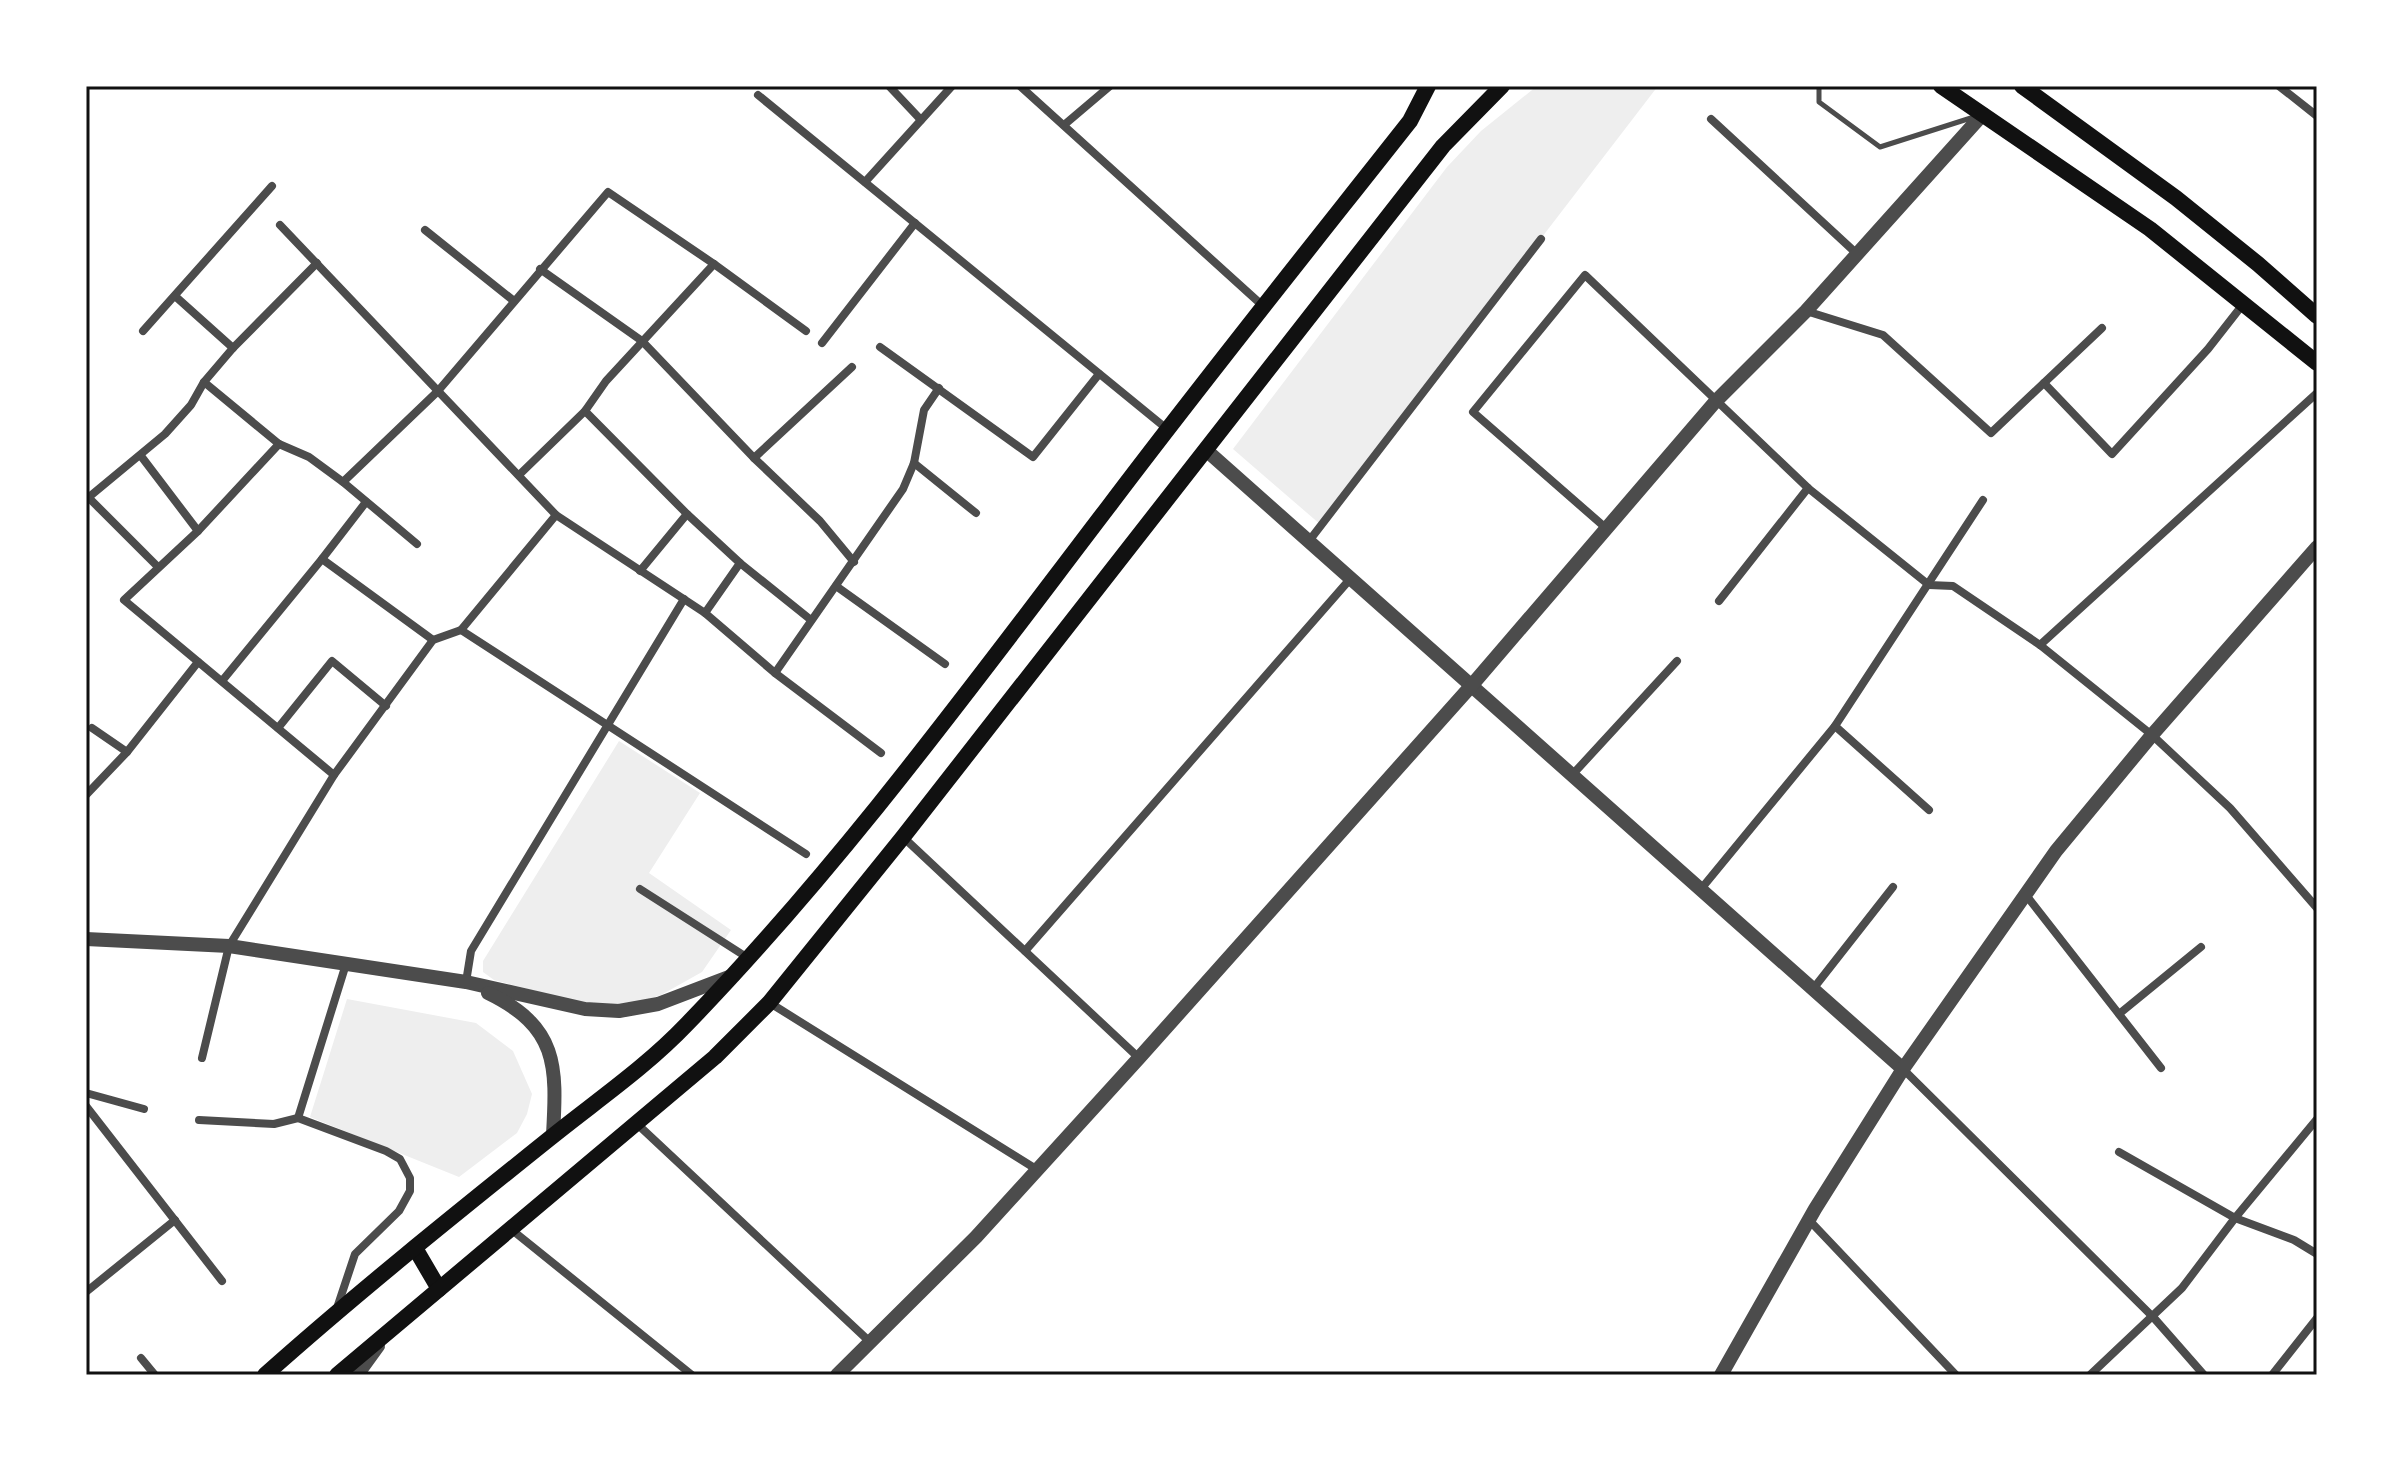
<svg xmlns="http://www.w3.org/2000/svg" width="2403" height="1461" font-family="Inter,sans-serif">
	<rect width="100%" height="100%" fill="#fff"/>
	<!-- green -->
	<g fill="#eee">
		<polygon points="1537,86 1658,86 1321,525 1233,449 1447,167 1481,131"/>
		<polygon points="619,741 700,793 649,873 731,930 702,972 661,995 626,1006 585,1004 494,980 483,972 483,961"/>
		<polygon points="347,999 476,1023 513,1051 532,1094 527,1114 517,1133 459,1177 310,1117"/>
	</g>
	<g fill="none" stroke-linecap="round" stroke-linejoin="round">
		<!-- service -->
		<polyline stroke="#4c4c4c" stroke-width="5" points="1819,86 1819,102 1880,147 1974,117"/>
		<!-- minor -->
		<g stroke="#4c4c4c" stroke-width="8">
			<polyline points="889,86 921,120"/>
			<polyline points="1020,86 1263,306"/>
			<polyline points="2279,86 2317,116"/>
			<polyline points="758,95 1167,429"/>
			<polyline points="1711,119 1856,253"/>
			<polyline points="1064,125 1110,86"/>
			<polyline points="865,182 952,86"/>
			<polyline points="280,225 556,515 705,613 775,673 881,753"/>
			<polyline points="425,230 514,301"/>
			<polyline points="540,269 642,341 754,458 820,521 854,562"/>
			<polyline points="175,296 233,348"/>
			<polyline points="1806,311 1883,335 1991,433 2102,328"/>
			<polyline points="143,331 272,186"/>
			<polyline points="822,343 915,223"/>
			<polyline points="880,347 1033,457 1099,374"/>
			<polyline points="204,382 279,444 309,457 343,482 417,544"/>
			<polyline points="2044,383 2112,454 2208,349 2244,303"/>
			<polyline points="585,411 687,514 740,563 811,620"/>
			<polyline points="279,444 198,531 124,600 334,775"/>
			<polyline points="141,456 198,531"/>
			<polyline points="754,458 852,367"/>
			<polyline points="914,463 976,513"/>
			<polyline points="519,475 585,411 606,381 714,264"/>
			<polyline points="343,482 438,391 608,192 714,264 806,331"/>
			<polyline points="87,496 157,566"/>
			<polyline points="89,497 165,434 191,405 204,382 233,348 317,263"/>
			<polyline points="1607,529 1473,412 1585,275 1808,488 1929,585 1953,586 2040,645 2152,735 2230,808 2317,908"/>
			<polyline points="1309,541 1541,239"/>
			<polyline points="322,559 433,640"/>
			<polyline points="640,571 687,514"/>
			<polyline points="836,586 945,664"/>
			<polyline points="1719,601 1808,488"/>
			<polyline points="705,613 740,563"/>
			<polyline points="461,630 806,854"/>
			<polyline points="2040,645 2317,393"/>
			<polyline points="775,673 903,489 914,463 924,410 939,388"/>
			<polyline points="222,681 322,559 366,502"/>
			<polyline points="1835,726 1929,810"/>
			<polyline points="92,728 127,752"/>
			<polyline points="278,728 332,661 386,706"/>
			<polyline points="1573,774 1677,661"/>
			<polyline points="86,795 127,752 198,662"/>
			<polyline points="903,837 1139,1058"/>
			<polyline points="640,889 748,958"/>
			<polyline points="1701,889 1835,726 1983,500"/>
			<polyline points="2026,895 2161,1068"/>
			<polyline points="1025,951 1351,578"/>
			<polyline points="466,982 471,951 684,599"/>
			<polyline points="1813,989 1893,887"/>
			<polyline points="770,1003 1036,1169"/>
			<polyline points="2119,1014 2201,947"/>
			<polyline points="202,1058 229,946 334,775 433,640 461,630 556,515"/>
			<polyline points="1903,1069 2154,1318 2204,1375"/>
			<polyline points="86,1093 144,1109"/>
			<polyline points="86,1106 222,1281"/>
			<polyline points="199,1120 274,1124 298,1118"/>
			<polyline points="635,1122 870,1342"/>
			<polyline points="2119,1152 2235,1218 2294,1240 2317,1254"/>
			<polyline points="1809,1220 1956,1375"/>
			<polyline points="512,1230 692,1375"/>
			<polyline points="86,1292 175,1220"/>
			<polyline points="337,1308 355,1254 399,1211 410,1191 410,1178 400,1159 386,1151 298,1118 346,964"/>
			<polyline points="141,1358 155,1375"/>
			<polyline points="2090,1375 2182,1288 2235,1218 2317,1119"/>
			<polyline points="2272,1375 2317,1318"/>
		</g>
		<!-- tertiary -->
		<g stroke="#4c4c4c" stroke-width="14">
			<polyline points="1206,450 1903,1069"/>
			<polyline points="86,939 229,946 466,982 585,1009 619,1011 658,1004 734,975"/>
			<path d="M488,993C558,1027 557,1065 553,1135"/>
			<polyline points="357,1375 378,1346"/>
			<polyline points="837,1375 976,1237 1139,1058 1472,685 1715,402 1806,311 1983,114"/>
			<polyline points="1721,1375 1815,1209 1903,1069 2056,851 2152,735 2317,547"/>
		</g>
		<!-- secondary -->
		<g stroke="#111" stroke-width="16">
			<polyline points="1941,86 2150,229 2317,363"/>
			<polyline points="2022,86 2176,198 2258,264 2317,316"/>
			<polyline points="415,1248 439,1289"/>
			<path d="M265,1375C357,1293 453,1216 549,1139C596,1101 645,1068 687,1024C842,864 974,683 1109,506C1207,376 1309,249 1410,121L1428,86"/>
			<polyline points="337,1375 715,1057 769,1003 903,837 1443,146 1502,86"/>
		</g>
	</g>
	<!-- border -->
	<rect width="2403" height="1461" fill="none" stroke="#ffffff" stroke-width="176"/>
	<rect x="88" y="88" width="2227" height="1285" fill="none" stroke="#111" stroke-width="3"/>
</svg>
